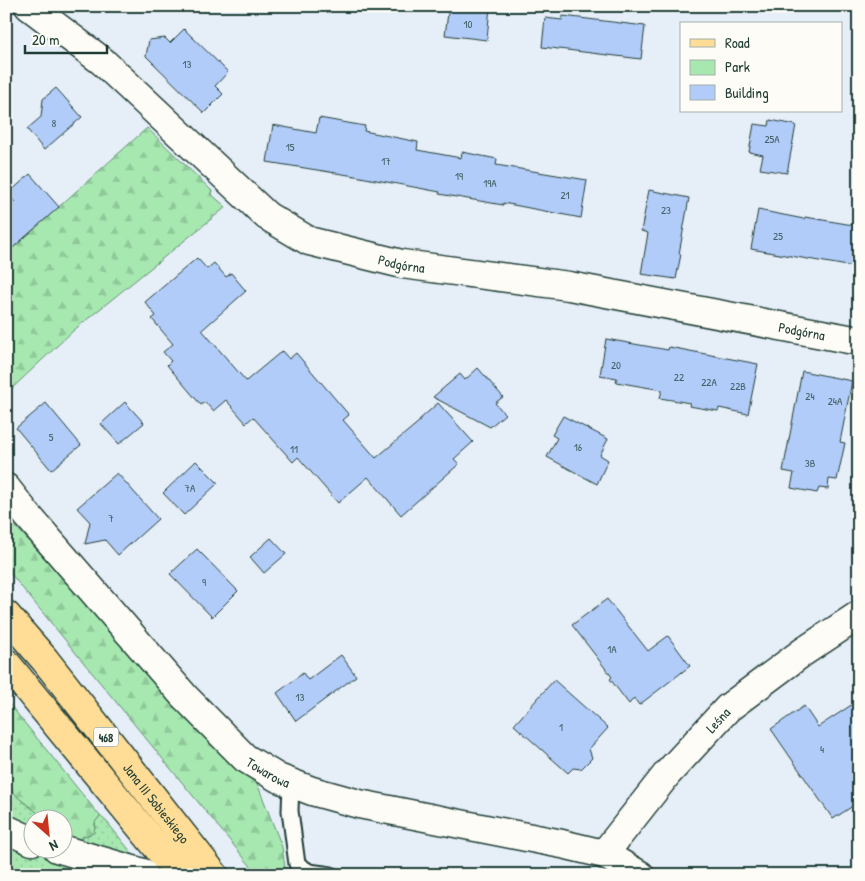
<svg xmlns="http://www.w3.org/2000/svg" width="865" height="881" font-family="'Patrick Hand',sans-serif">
	<defs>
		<pattern id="green-dots" width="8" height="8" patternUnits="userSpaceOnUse" patternTransform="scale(1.25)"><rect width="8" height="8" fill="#a7e8b1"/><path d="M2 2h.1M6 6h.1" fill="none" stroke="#8fc899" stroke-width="1.8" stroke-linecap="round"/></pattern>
		<pattern id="forest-firs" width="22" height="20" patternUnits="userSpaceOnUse" patternTransform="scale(1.25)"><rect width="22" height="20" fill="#a7e8b1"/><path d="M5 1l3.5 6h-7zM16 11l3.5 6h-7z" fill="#8fc899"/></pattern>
	</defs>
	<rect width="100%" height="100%" fill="#e6eef8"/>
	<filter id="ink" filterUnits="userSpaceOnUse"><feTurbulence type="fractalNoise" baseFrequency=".02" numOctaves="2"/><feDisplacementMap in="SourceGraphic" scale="10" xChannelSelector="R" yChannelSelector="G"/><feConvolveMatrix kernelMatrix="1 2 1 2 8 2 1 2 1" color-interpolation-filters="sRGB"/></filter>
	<g filter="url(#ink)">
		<!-- green -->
		<g fill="url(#green-dots)" stroke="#639272">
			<polygon points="6,784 20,799 38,813 41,818 32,818 32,828 6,815"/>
			<polygon points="100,816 107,822 135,857 79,842 83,836 89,835 96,827 95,822"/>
			<polygon points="6,839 69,862 112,875 22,875 6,871"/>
		</g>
		<!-- forest -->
		<g fill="url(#forest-firs)" stroke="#639272">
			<polygon points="147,128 212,191 211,194 226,207 74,330 6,394 6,254"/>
			<polygon points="6,516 201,730 255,778 282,847 286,875 258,875 6,568"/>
			<polygon points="6,700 100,816 95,822 94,833 83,836 79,842 63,838 62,818 41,818 38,813 20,799 6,784"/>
		</g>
		<!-- building -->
		<g fill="#b2ccfa" stroke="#1f3d34">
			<polygon points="449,6 490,6 487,40 445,35"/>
			<polygon points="563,16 645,26 641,59 542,47 545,18 562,20"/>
			<polygon points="184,29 228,72 215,86 223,94 204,113 146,56 149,40 165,38 170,43"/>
			<polygon points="56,88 82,117 44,150 27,129 41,117 43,99"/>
			<polygon points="319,118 365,126 364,131 418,142 417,150 461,158 462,152 497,159 496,165 587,180 581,218 503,203 503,205 439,194 440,192 355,176 267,162 273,125 316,133"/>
			<polygon points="770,120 796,125 787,173 760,169 763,155 749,152 754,124 769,126"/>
			<polygon points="30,174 59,207 6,254 6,210 15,202 8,194"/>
			<polygon points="649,190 689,198 679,254 681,254 676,279 641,274 648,233 641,231"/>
			<polygon points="758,210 804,219 805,217 859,226 859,268 751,249"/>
			<polygon points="197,258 207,269 214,263 226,277 231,273 246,291 202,330 246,381 282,351 289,359 296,353 349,415 343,420 376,458 420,421 419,420 438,403 473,442 454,459 459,464 401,515 368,477 338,503 298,457 293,462 253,417 246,423 226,400 213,411 205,402 201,405 167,365 171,361 163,352 173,344 152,319 156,316 145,302"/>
			<polygon points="606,339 668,350 669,347 758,364 748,414 719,408 718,411 689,406 690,403 660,398 662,390 616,382 617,378 600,375"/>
			<polygon points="478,368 503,397 495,403 505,414 490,427 433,397 460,374 465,380"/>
			<polygon points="802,371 852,381 840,442 845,443 837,480 829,479 828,489 819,488 817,493 791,488 794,473 783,471"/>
			<polygon points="125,402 144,423 119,444 101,424"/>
			<polygon points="46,403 81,445 51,470 16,428"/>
			<polygon points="563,416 608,439 600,455 608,460 597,484 547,457 557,438 552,435"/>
			<polygon points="196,461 218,483 184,515 163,493"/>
			<polygon points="117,473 158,519 118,555 105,540 85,544 90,522 77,508"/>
			<polygon points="271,538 286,554 264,573 250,557"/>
			<polygon points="197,549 238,591 212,617 170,574"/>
			<polygon points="607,599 648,651 668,636 690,666 639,705 634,698 629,704 610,679 612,677 572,625"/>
			<polygon points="341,655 356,676 296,721 277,693 303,673 308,680"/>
			<polygon points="554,680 608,728 589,749 592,758 581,769 573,768 568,773 514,725"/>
			<polygon points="859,700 859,802 833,819 771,729 804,706 818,727"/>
		</g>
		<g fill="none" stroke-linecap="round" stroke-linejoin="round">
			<defs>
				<polyline id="service" points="291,783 290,811 297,864 309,872 331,875"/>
				<g id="minor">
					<path id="s1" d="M29,6L102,61L267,216L309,241L402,264L569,286L859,341"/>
					<path id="s2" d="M604,854L667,774L728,708L803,652L859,615"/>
				</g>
				<g id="tertiary">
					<path id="s3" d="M6,488L28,516L184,696L245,758L278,778L312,791L359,804L562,844L604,854L640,875"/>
					<polyline points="6,829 32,841"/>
					<polyline points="57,848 143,873"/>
				</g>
				<g id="primary">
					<path id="s4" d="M6,615L45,660L214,875"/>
					<polyline points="6,663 180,875"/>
				</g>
			</defs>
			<!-- service casing -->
			<use href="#service" stroke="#1f3d34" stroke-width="19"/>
			<!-- minor casing -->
			<use href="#minor" stroke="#1f3d34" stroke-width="31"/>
			<!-- tertiary casing -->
			<use href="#tertiary" stroke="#1f3d34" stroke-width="31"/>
			<!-- primary casing -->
			<use href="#primary" stroke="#1f3d34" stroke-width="31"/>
			<!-- service -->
			<use href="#service" stroke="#fdfcf7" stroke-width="15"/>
			<!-- minor -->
			<use href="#minor" stroke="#fdfcf7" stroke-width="28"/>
			<!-- tertiary -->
			<use href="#tertiary" stroke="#fdfcf7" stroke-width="28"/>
			<!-- primary -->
			<use href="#primary" stroke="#ffdd96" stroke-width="28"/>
		</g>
	</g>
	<g text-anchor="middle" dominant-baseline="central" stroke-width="5" stroke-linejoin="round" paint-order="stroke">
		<!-- number labels -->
		<g font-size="11" fill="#446166">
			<text x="468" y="24">10</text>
			<text x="187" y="64">13</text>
			<text x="54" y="123">8</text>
			<text x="772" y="139">25A</text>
			<text x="290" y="147">15</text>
			<text x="386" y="161">17</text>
			<text x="459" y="176">19</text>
			<text x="490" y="183">19A</text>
			<text x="565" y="195">21</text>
			<text x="666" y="210">23</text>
			<text x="778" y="236">25</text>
			<text x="616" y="365">20</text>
			<text x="679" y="377">22</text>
			<text x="709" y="382">22A</text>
			<text x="738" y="386">22B</text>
			<text x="810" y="396">24</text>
			<text x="835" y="401">24A</text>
			<text x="51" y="437">5</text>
			<text x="578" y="447">16</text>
			<text x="294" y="449">11</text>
			<text x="810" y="463">3B</text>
			<text x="190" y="488">7A</text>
			<text x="111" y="518">7</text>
			<text x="204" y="582">9</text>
			<text x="612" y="649">1A</text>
			<text x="300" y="697">13</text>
			<text x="561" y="727">1</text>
			<text x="822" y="749">4</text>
		</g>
		<!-- shield labels -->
		<rect fill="#fdfcf7" stroke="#62766e" stroke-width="1" x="93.5" y="727.5" width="25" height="19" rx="4"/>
		<g font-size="12" font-weight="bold" fill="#1f3d34">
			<text x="106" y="737">468</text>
		</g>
		<!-- street labels -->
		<g font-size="14" fill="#1f3d34" stroke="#fdfcf7">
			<text stroke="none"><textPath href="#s1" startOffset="462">Podgórna</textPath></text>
			<text stroke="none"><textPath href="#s1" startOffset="868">Podgórna</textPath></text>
			<text stroke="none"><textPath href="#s2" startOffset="176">Leśna</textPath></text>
			<text stroke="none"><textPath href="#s3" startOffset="388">Towarowa</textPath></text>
			<text stroke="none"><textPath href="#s4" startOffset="241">Jana III Sobieskiego</textPath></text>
		</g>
	</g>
	<!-- margin -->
	<rect width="865" height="881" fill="none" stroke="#fdfcf7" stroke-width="25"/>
	<rect x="12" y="12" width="840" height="856" fill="none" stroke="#1f3d34" stroke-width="2" filter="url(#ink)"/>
	<!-- legend -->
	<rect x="680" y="22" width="162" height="90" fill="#fdfcf7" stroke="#a4b0a9"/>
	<rect x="690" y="39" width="25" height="8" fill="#ffdd96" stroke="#a4b0a9"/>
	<text x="725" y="48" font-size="15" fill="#1f3d34">Road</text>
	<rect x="690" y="60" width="25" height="15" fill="#a7e8b1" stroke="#a4b0a9"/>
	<text x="725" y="72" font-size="15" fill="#1f3d34">Park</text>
	<rect x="690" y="85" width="25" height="15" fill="#b2ccfa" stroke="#a4b0a9"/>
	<text x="725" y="98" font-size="15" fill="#1f3d34">Building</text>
	<!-- north arrow -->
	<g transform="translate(48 834) rotate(153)"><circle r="24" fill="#fdfcf7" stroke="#a4b0a9"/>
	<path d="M0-4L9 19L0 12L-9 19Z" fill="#c8321e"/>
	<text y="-8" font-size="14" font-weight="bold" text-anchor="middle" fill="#1f3d34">N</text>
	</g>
	<!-- scale -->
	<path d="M25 45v8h82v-8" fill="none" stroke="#1f3d34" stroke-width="2.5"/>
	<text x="32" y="45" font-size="15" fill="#1f3d34" stroke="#fdfcf7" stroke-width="4" paint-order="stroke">20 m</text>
</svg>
